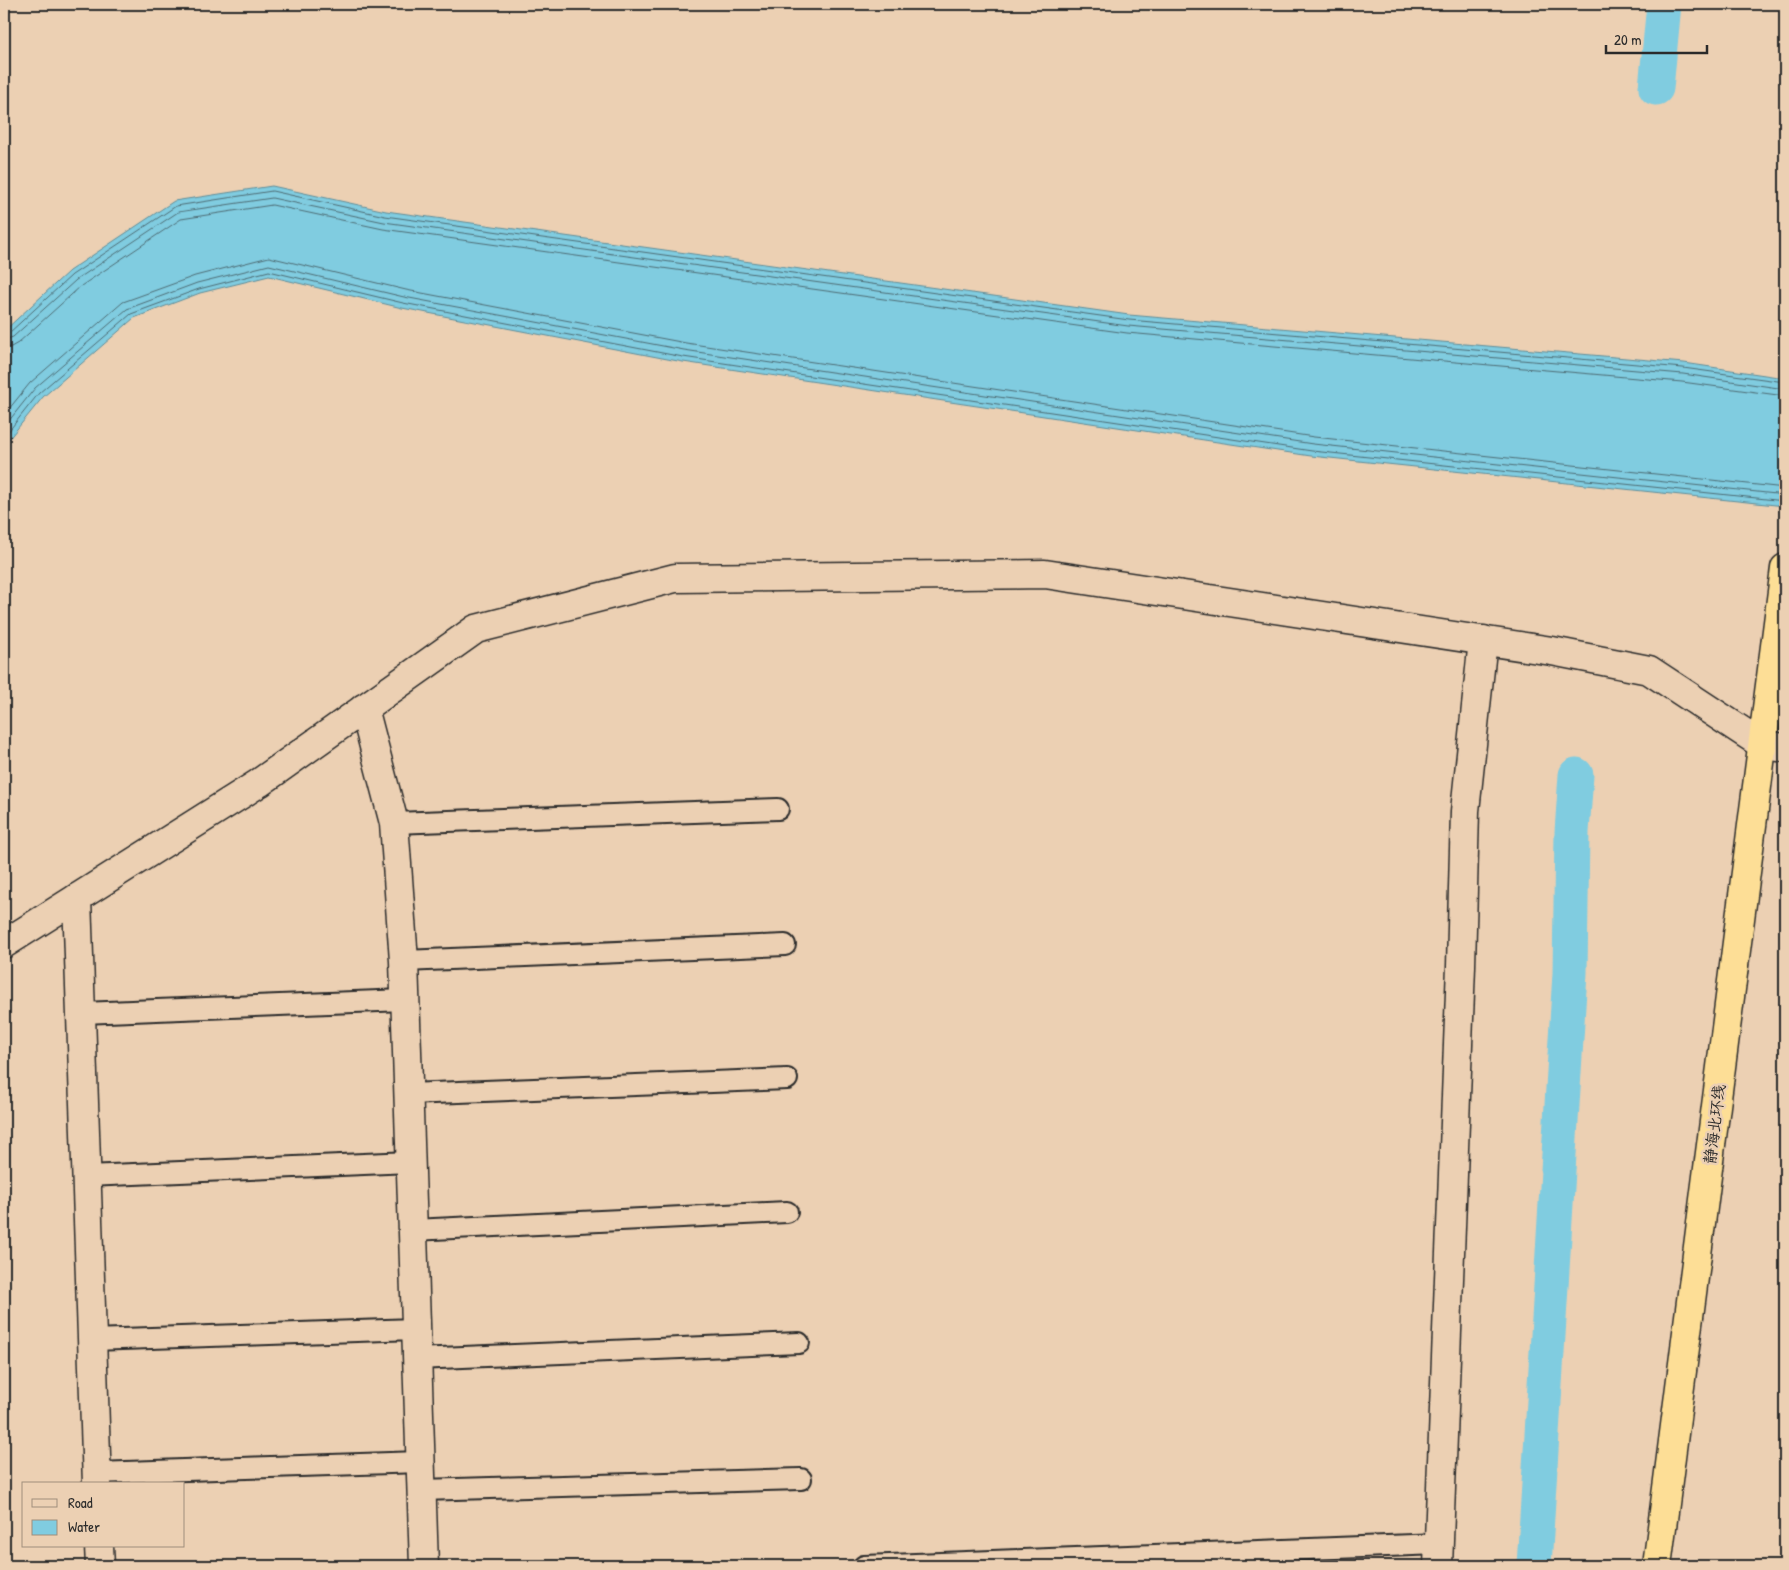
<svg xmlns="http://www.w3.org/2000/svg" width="1789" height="1570" font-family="'Patrick Hand','LXGW WenKai TC',sans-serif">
	<rect width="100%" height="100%" fill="#ecd0b3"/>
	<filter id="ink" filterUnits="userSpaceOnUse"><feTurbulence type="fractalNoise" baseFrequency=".02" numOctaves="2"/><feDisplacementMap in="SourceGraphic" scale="10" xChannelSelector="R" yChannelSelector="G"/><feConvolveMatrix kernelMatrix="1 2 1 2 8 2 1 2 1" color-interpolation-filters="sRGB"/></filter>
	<g filter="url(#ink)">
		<!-- water -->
		<polygon fill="#80cce0" stroke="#5e8c98" points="272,186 386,211 1129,315 1684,363 1785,378 1785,506 1311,456 683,362 402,308 269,276 200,293 134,318 43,397 4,445 4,331 69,271 174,201"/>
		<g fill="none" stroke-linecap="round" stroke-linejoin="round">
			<!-- shore -->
			<g stroke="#4d6b73" stroke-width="1">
				<polyline points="4,334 9,333 72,275 176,206 272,191 385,216 1129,320 1683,368 1785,382"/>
				<polyline points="4,340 13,337 76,280 178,212 272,198 384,222 1128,326 1683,374 1785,389"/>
				<polyline points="4,348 11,347 18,343 81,286 181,219 272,205 383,229 1127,333 1682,382 1785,396"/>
				<polyline points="4,415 30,383 123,302 195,276 269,257 406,290 686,343 1314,437 1785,488"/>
				<polyline points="4,427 35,388 127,309 197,283 269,265 404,297 684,350 1313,444 1785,495"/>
				<polyline points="4,437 39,393 131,314 199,289 269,271 403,303 683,357 1312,451 1785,501"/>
			</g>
			<!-- canal -->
			<g stroke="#80cce0" stroke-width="35">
				<polyline points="1656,88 1664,4"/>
				<polyline points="1534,1566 1570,973 1572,832 1576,775"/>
			</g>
			<defs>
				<g id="lane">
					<polyline points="394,823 778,809"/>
					<polyline points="404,961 785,945"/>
					<polyline points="82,1013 404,1000"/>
					<polyline points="408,1094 787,1079"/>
					<polyline points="87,1176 410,1162"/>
					<polyline points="413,1230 787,1212"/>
					<polyline points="92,1340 415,1329"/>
					<polyline points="416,1359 799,1343"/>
					<polyline points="97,1473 420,1462"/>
					<polyline points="421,1490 801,1479"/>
					<polyline points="864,1566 1439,1544"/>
				</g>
				<g id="street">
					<polyline points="364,708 394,823 404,961 424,1566"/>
					<polyline points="77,898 97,1484"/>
					<polyline points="4,944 259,783 476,629 675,578 1045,574 1552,651 1649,670 1763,745 1785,748"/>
					<polyline points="99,1546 100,1566"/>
					<polyline points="1438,1566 1461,966 1465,811 1483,640"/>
				</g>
				<polyline id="highway" points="1657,1566 1785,568"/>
			</defs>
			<!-- lane casing -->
			<use href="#lane" stroke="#2b2b2b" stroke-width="24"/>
			<!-- street casing -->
			<use href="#street" stroke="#2b2b2b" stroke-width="31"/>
			<!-- highway casing -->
			<use href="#highway" stroke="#2b2b2b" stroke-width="31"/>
			<!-- lane -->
			<use href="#lane" stroke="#ecd0b3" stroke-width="20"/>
			<!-- street -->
			<use href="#street" stroke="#ecd0b3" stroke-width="28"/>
			<!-- highway -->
			<use href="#highway" stroke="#fdde96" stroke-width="28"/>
		</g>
	</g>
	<g text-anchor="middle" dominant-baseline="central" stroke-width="5" stroke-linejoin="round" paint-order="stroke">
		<!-- street labels -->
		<g font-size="16" fill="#2b2b2b" stroke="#ecd0b3">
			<text transform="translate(1714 1124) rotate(-83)">静海北环线</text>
		</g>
	</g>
	<!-- margin -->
	<rect width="1789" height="1570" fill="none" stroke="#ecd0b3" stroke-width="20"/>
	<rect x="10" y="10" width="1769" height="1550" fill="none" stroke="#2b2b2b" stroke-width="2" filter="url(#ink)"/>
	<!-- legend -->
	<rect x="22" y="1482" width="162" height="65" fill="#ecd0b3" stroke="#9f8e7d"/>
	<rect x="32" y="1499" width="25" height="8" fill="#ecd0b3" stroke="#9f8e7d"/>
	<text x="68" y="1508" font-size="15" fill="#2b2b2b">Road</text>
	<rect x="32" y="1520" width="25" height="15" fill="#80cce0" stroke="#9f8e7d"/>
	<text x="68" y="1532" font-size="15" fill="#2b2b2b">Water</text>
	<!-- scale -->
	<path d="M1606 45v8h101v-8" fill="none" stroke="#2b2b2b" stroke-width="2.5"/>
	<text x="1614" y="45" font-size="15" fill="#2b2b2b" stroke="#ecd0b3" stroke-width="4" paint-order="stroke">20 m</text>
</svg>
